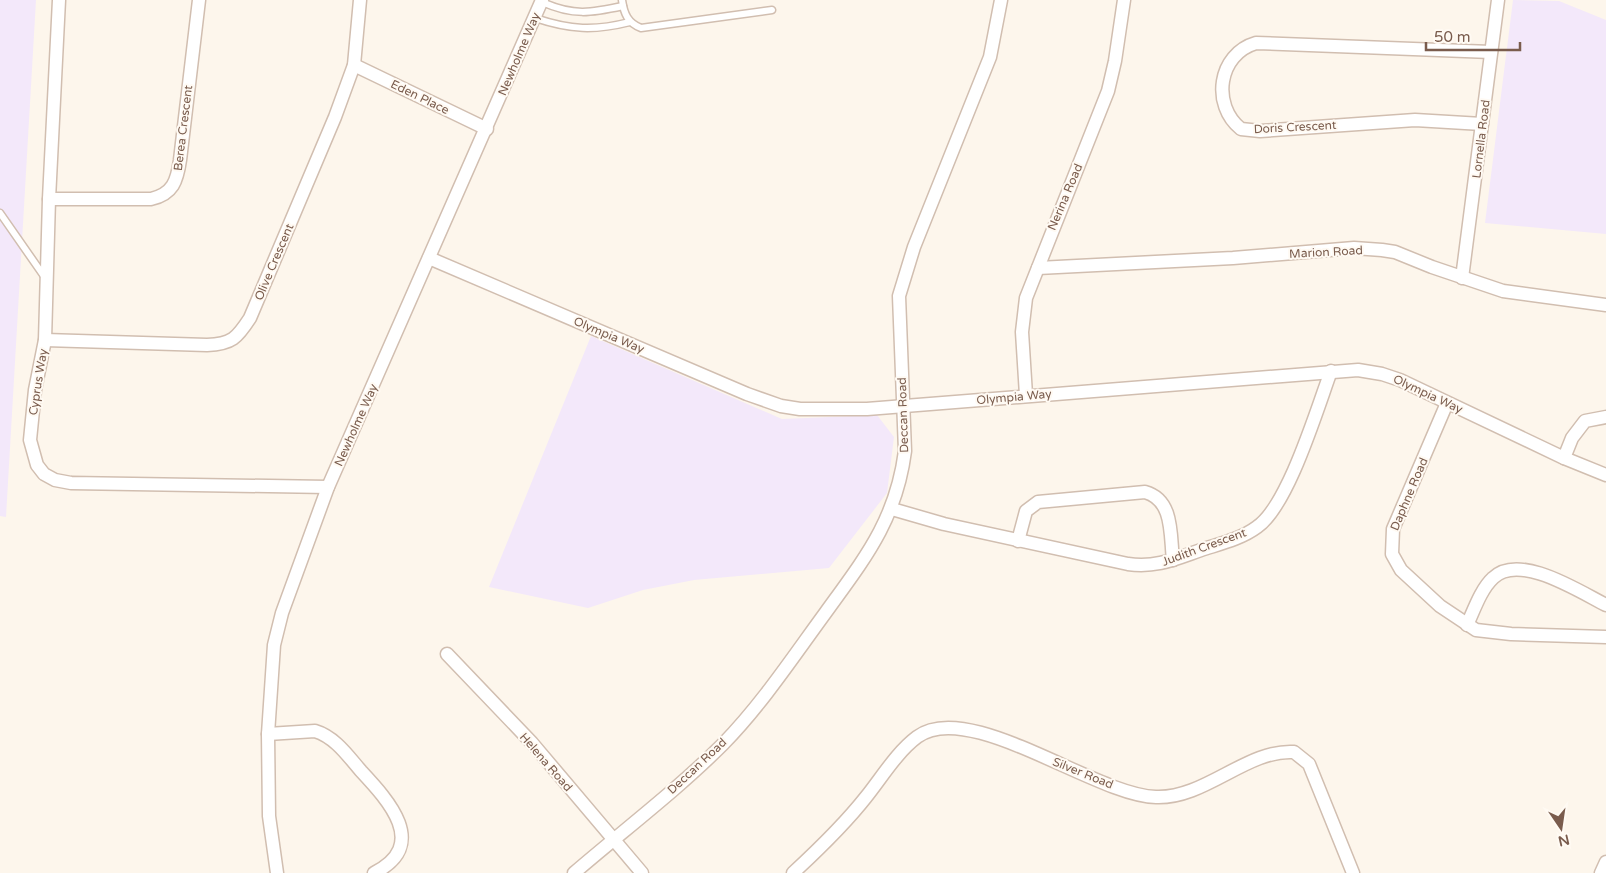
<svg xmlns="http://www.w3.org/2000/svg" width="1606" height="873" font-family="'Varela Round',sans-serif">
	<rect width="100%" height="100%" fill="#fdf6ec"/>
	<!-- education -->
	<g fill="#f3e8fa">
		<polygon points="0,0 36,0 6,517 0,516"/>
		<polygon points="1513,0 1559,1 1606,20 1606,234 1485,223"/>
		<polygon points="591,336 782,419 877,415 894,437 887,493 829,568 694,580 643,590 588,608 489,587"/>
	</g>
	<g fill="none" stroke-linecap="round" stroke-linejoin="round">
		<defs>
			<g id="service">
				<path d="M622,0C624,14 628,23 641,28L772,10"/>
				<path d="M542,2C573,16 591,13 623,6"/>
				<path d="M535,18C571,30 594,31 630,22"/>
				<polyline points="0,213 46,279"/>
			</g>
			<g id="minor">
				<polyline points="59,0 49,199 45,340 35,390 30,440 37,465 44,474 55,480 71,483 328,487"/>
				<polyline points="354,65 487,129"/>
				<path d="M1482,124L1415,120L1260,131L1241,129C1211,105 1218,54 1256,43L1491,52"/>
				<path d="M49,199H151C173,194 177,181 180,160L199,0"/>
				<polyline points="429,258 747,394 781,406 800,409 867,409 1358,370 1382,374 1400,380 1564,458 1606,475"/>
				<polyline points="1038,268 1233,258 1354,248 1382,250 1395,252 1432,267 1503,291 1606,305"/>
				<polyline points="1462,278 1498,0"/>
				<path d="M45,340L207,345C232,344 237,338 250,318L335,117L354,65L360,0"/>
				<polyline points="1026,395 1022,332 1026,298 1108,91 1115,61 1124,0"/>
				<polyline points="1447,403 1393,529 1392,554 1401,570 1440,606 1476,630 1511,634 1606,637"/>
				<polyline points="1564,458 1572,438 1585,421 1606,417"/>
				<path d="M892,509L944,524L1128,564C1156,568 1175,559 1201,550C1219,544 1241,539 1257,527C1288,506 1317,409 1331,371"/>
				<path d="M1018,541L1026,511L1038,502L1145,492C1174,500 1170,535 1173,560"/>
				<path d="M1467,625C1474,610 1481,589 1493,578C1519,552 1580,592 1606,605"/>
				<polyline points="447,654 532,743 642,873"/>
				<path d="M268,734L315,731C335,737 348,756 361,771C388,800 430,845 374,873"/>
				<polyline points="277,873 269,816 268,734 274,645 282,613 328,487 542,0"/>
				<path d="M574,873C624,830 677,790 723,744C762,704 793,657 826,612C865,558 896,520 905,451L899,296L914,247L990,57L1001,0"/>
				<path d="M793,873C819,849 844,825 866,797C882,777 897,752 917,737C968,698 1096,796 1156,797C1205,799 1247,749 1294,752L1309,764L1353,873"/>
				<polyline points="1601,873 1606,862"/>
			</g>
		</defs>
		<!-- service casing -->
		<use href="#service" stroke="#d1beb0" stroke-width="9"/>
		<!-- minor casing -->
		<use href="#minor" stroke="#d1beb0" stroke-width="15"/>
		<!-- service -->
		<use href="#service" stroke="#fff" stroke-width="6"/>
		<!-- minor -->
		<use href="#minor" stroke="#fff" stroke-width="12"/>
	</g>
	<g text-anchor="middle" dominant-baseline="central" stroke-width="4" stroke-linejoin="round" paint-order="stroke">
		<!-- street labels -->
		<g font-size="12" fill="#7a5c4d" stroke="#fffaf3">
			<text transform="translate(519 54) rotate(-67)">Newholme Way</text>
			<text transform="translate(420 97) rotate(26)">Eden Place</text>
			<text transform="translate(1295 127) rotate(-3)">Doris Crescent</text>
			<text transform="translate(183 128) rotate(-83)">Berea Crescent</text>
			<text transform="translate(1481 139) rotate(-83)">Lornella Road</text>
			<text transform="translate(1065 197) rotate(-67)">Nerina Road</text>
			<text transform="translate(1326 252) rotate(-3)">Marion Road</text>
			<text transform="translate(274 262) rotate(-67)">Olive Crescent</text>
			<text transform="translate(609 335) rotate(23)">Olympia Way</text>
			<text transform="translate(38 382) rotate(-81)">Cyprus Way</text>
			<text transform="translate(1428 394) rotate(25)">Olympia Way</text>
			<text transform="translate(1014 397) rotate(-5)">Olympia Way</text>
			<text transform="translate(903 415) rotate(-92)">Deccan Road</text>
			<text transform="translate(356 425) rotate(-66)">Newholme Way</text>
			<text transform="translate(1409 494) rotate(-67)">Daphne Road</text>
			<text transform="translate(1204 547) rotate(-20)">Judith Crescent</text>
			<text transform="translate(546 762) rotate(49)">Helena Road</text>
			<text transform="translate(697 766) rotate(-43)">Deccan Road</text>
			<text transform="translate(1083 773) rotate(22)">Silver Road</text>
		</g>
	</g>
	<!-- north arrow -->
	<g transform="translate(1561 828) rotate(167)" stroke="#fffaf3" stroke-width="4" paint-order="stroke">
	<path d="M0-4L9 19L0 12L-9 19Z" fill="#7a5c4d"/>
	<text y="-8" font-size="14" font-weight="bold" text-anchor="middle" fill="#7a5c4d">N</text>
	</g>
	<!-- scale -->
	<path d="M1426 42v8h94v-8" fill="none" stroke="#7a5c4d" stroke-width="2.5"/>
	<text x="1434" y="42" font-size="15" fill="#7a5c4d" stroke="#fffaf3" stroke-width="4" paint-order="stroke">50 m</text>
</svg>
